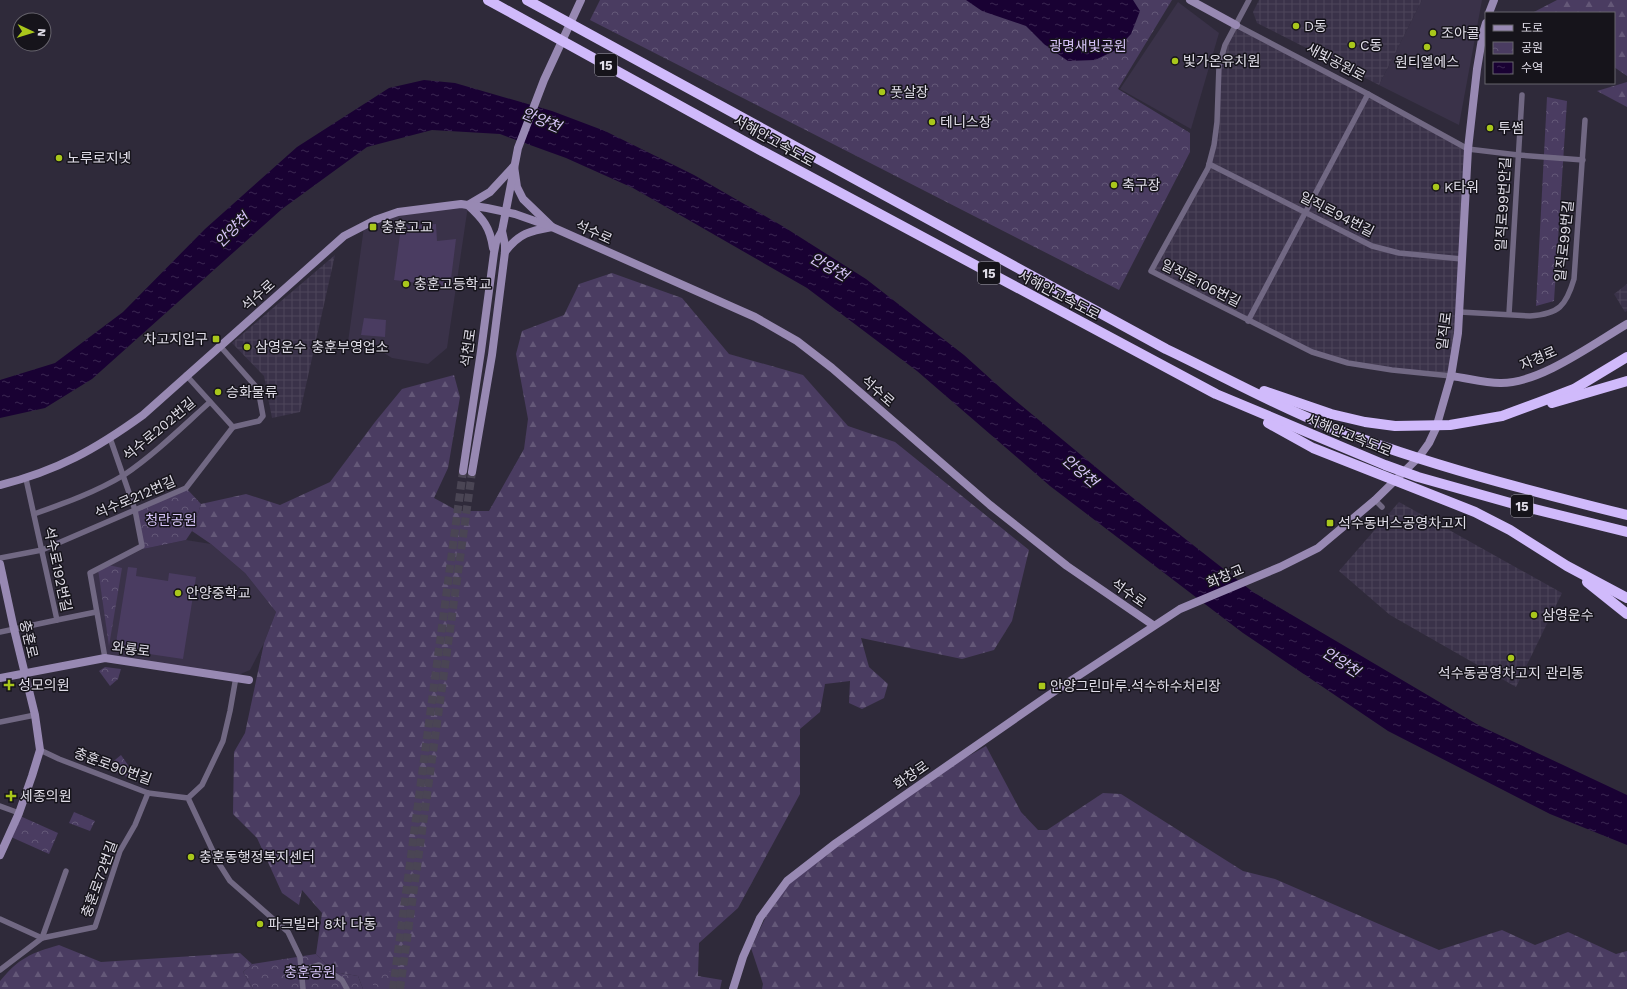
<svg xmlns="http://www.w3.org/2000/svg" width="1627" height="989" font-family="'Work Sans','Noto Sans KR',sans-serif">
	<defs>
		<pattern id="industrial-grid" width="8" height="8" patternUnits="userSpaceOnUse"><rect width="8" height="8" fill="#3a3249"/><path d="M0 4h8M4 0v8" fill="none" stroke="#4d465a"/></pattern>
		<pattern id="forest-firs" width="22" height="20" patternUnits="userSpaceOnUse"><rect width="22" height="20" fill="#4a3c61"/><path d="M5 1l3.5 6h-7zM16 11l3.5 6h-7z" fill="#645878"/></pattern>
		<pattern id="park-crowns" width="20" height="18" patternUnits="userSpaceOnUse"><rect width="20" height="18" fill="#4a3c61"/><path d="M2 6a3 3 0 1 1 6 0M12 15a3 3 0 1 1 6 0" fill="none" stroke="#645878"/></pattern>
		<pattern id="water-ripples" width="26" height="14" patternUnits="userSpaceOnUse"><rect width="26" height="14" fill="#190133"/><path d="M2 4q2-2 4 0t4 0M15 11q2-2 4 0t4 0" fill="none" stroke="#3a2651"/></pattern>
	</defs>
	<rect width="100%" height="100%" fill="#2f2a3a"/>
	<!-- built -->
	<g fill="#3a3249">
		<polygon points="1422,0 1482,0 1459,125 1379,85"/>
		<polygon points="1178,2 1219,33 1191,129 1120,89"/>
		<polygon points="468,206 447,348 428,364 392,358 376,348 374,341 348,342 364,227 389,217"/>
		<polygon points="186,540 211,544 245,573 276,612 264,643 250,670 238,675 107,656 92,574 143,549"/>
	</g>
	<!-- industrial -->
	<g fill="url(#industrial-grid)">
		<polygon points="1259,0 1422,0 1379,85 1257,23 1253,12"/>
		<polygon points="1236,25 1468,149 1451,376 1392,370 1312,352 1151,271 1208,168 1214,145 1219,66"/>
		<polygon points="335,255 300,412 272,418 264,376 232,343"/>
		<polygon points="1627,284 1627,311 1625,312 1614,294"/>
		<polygon points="1399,502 1562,593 1516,687 1390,615 1339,571"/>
	</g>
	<!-- grass -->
	<g fill="#4a3c61">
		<polygon points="436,224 437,241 456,239 450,287 394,280 401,227"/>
		<polygon points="364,318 386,320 385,337 361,335"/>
		<polygon points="128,567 137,568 136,576 168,581 169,573 196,577 183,659 115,649"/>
	</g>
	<!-- forest -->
	<g fill="url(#forest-firs)">
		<polygon points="1557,0 1627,0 1627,76 1614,67 1614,13 1532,13"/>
		<polygon points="1627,82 1627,107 1597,91"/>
		<polygon points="612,273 682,298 729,354 803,375 848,426 895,442 1029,550 1012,621 994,650 962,659 861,638 869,667 888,684 884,698 862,709 849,703 850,681 825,684 820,712 800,729 800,794 738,908 699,943 698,976 722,980 720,989 404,989 404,982 373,976 373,989 363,989 358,976 334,972 316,954 322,913 302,890 299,905 282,893 257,838 233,814 234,752 245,733 264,643 276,612 245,573 211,544 192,531 201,504 246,494 280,505 330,482 375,422 402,389 454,375 460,397 448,468 434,498 458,511 489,511 524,449 528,419 516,354 522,331 564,315 579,284"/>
		<polygon points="986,746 1021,812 1038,830 1047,830 1103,793 1121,794 1243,871 1275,879 1439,950 1502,930 1535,945 1568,932 1616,954 1627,951 1627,989 762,989 763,984 751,948 771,906 790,882 828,850 951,766"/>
		<path d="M59,945L101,962L240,953L252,964L243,972L253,989H0V981C19,958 31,953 59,945Z"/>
	</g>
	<!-- park -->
	<g fill="url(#park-crowns)">
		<polygon points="600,0 1172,0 1118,89 1190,133 1190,152 1119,290 590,20"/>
		<polygon points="1547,97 1567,101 1554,301 1536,306"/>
		<polygon points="186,488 201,504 192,531 186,540 143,549 135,510"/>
		<polygon points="108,565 122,568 109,646 98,569"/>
		<polygon points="105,667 121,669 118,679 110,686 99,671"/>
		<polygon points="121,755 135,775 130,778 115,772 110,764"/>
		<polygon points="74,812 95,821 90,831 69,823"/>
		<polygon points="20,816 58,833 49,854 11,837"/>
		<polygon points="316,954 334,972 358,976 363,989 253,989 243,972 252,964"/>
		<polygon points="393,971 404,982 404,989 373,989 373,976"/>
	</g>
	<!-- water -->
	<g fill="url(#water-ripples)">
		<polygon points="966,0 1133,0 1140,11 1131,34 1116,50 1095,60 1068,61 1045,45 1026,26 982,11"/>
		<polygon points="424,80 455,83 552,111 605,131 694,175 784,227 866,279 964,355 1004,391 1128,494 1253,592 1480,726 1627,795 1627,845 1550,814 1388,731 1243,633 1050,486 917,371 807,288 633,188 566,158 500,134 432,130 367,147 282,209 92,379 45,408 0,418 0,380 55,363 123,312 205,229 297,147 389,88"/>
	</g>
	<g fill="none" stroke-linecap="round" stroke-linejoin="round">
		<!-- secondary-tunnel -->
		<g stroke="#4a4554" stroke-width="8" stroke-dasharray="8 4" stroke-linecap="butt">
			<polyline points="393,989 463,471"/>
			<polyline points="400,989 472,472"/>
		</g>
		<!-- street -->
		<g stroke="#716883" stroke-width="5.5">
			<polyline points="1249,0 1225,45 1219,66 1217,122 1214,145 1208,168 1151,271 1312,352 1348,363 1392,370 1451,376"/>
			<polyline points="1236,25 1368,94 1468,149 1518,155 1583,160"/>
			<polyline points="1209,164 1372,246 1399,253 1462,259"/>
			<path d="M1460,312L1530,316C1559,314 1566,306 1574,279L1585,120"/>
			<polyline points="1509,314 1522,95"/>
			<polyline points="1248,321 1368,94"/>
			<polyline points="220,346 258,389 263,416 259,421 233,427"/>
			<polyline points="1375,500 1382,507"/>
			<path d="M34,514C65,503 96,492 124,475C155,454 182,427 210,402"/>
			<polyline points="0,558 42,550 186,488 233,427 186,375"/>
			<polyline points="57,620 96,612"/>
			<polyline points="0,632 57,620 26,479"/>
			<polyline points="105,658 90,573 142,546 135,510 110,438"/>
			<polyline points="0,722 35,715"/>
			<polyline points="40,750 59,759 148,793 188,798 218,862 230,881 288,932 300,957 303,989"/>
			<polyline points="188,798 202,785 223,741 230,711 236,677"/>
			<polyline points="0,806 19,813"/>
			<polyline points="0,919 42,938 95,927 120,851 135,825 148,793"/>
			<polyline points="0,970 42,938 66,871"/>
			<polyline points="302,970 319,965 342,980 347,989"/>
		</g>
		<!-- secondary -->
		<g stroke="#9889b3" stroke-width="8">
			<polyline points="1190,0 1236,25"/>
			<polyline points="1489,13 1494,0"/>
			<path d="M493,248C490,227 483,219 468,205L490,192L514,166L517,187L523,199L552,227C530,231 519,233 505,252"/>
			<path d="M1451,376C1467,378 1484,383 1500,383C1539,384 1593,344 1627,324"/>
			<polyline points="463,471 481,351 494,253 496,242 502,231 518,148 544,80 581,0"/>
			<polyline points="472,472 492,355 505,252 505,245 502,231"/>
			<path d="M0,485C57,471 96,449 143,415L344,236L375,220L398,212L461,204L487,208L515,214L552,227L755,317L797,341L832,368L990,505L1067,566L1153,625"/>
			<polyline points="0,564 14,629 35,715 40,750 32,776 19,813 0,855"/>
			<polyline points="0,678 105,658 249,680"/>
			<polyline points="733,989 743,957 760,918 787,881 836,843 1049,695 1180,609 1280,567 1318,548 1375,500 1419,457 1429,443 1436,428 1451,376 1458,333 1468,149 1477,69 1483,33 1486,23"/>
		</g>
		<!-- highway -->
		<g stroke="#d0bafb" stroke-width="10">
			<polyline points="488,0 762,151 1216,394 1385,465 1418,477 1514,504 1627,532"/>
			<path d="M527,0L1166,349C1221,375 1274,405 1330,427C1427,465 1527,490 1627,515"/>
			<polyline points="1264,391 1331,414 1365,422 1395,426 1450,425 1502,416 1540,402 1574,389 1627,357"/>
			<polyline points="1552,403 1627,381"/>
			<polyline points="1268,423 1313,448 1475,512 1510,530 1567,566 1627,598"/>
			<polyline points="1587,582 1627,614"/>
		</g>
	</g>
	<!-- markers -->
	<g fill="#a9c71b" stroke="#16141b" stroke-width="1.5">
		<circle cx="1296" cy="26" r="4"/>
		<circle cx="1433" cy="33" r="4"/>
		<circle cx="1352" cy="45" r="4"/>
		<circle cx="1427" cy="47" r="4"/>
		<circle cx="1175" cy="61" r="4"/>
		<circle cx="882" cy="92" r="4"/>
		<circle cx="932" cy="122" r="4"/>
		<circle cx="1490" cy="128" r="4"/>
		<circle cx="59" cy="158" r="4"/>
		<circle cx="1114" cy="185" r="4"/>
		<circle cx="1436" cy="187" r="4"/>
		<rect x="369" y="223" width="8" height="8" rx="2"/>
		<circle cx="406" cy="284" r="4"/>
		<rect x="212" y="335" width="8" height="8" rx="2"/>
		<circle cx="247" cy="347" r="4"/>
		<circle cx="218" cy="392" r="4"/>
		<rect x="1326" y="519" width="8" height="8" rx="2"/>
		<circle cx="178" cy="593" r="4"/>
		<circle cx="1534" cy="615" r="4"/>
		<circle cx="1511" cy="658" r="4"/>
		<path d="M7 679h4v4h4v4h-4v4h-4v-4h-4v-4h4z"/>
		<rect x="1038" y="682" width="8" height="8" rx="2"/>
		<path d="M9 790h4v4h4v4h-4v4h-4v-4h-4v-4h4z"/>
		<circle cx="191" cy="857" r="4"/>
		<circle cx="260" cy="924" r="4"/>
	</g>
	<g text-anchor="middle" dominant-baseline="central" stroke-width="3" stroke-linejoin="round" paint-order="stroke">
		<!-- shield labels -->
		<g fill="#16141b" stroke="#a3a1aa" stroke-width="1">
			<rect x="595" y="54" width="22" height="22" rx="3"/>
			<rect x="978" y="262" width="22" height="22" rx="3"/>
			<rect x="1511" y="495" width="22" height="22" rx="3"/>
		</g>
		<g font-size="13" font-weight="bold" fill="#e0dde8">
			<text x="606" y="65">15</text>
			<text x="989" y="273">15</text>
			<text x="1522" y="506">15</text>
		</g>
		<!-- poi labels -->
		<g font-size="14" fill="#e0dde8" stroke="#16141b" text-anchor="start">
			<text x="1304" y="26">D동</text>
			<text x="1441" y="33">조아콜</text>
			<text x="1360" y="45">C동</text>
			<text x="1183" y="61">빛가온유치원</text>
			<text x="1427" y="62" text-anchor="middle">원티엘에스</text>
			<text x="890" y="92">풋살장</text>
			<text x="940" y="122">테니스장</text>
			<text x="1498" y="128">투썸</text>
			<text x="67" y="158">노루로지넷</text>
			<text x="1122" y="185">축구장</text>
			<text x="1444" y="187">K타워</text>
			<text x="381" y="227">충훈고교</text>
			<text x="414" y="284">충훈고등학교</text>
			<text x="208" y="339" text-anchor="end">차고지입구</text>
			<text x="255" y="347">삼영운수 충훈부영업소</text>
			<text x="226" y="392">승화물류</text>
			<text x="1338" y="523">석수동버스공영차고지</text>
			<text x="186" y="593">안양중학교</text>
			<text x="1542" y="615">삼영운수</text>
			<text x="1511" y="673" text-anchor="middle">석수동공영차고지 관리동</text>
			<text x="18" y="685">성모의원</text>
			<text x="1050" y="686">안양그린마루.석수하수처리장</text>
			<text x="20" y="796">세종의원</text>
			<text x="199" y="857">충훈동행정복지센터</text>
			<text x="268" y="924">파크빌라 8차 다동</text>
		</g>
		<!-- park labels -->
		<g font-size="14" fill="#d4c2f6" stroke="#16141b">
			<text x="1088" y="46">광명새빛공원</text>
			<text x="171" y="520">청란공원</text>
			<text x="310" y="972">충훈공원</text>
		</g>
		<!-- street labels -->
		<g font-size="14" fill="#e0dde8" stroke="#16141b">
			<text transform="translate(1336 62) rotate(28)">새빛공원로</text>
			<text transform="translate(774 141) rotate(29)">서해안고속도로</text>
			<text transform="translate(1503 204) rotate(-87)">일직로99번안길</text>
			<text transform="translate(1337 214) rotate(27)">일직로94번길</text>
			<text transform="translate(594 232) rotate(24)">석수로</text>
			<text transform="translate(1564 241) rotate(-84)">일직로99번길</text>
			<text transform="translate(1201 283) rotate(27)">일직로106번길</text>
			<text transform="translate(258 295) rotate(-42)">석수로</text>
			<text transform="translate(1059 295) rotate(28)">서해안고속도로</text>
			<text transform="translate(1444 331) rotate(-83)">일직로</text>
			<text transform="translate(468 348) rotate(-82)">석천로</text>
			<text transform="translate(1538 358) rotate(-24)">자경로</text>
			<text transform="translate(878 391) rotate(41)">석수로</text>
			<text transform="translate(159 429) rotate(-40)">석수로202번길</text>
			<text transform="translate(1349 435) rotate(22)">서해안고속도로</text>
			<text transform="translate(135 497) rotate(-23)">석수로212번길</text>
			<text transform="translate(58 569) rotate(78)">석수로192번길</text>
			<text transform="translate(1225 576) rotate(-23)">화창교</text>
			<text transform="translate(1129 593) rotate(35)">석수로</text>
			<text transform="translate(29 639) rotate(77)">충훈로</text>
			<text transform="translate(131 649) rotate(7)">와룡로</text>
			<text transform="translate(113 766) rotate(20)">충훈로90번길</text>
			<text transform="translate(911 775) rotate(-35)">화창로</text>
			<text transform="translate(99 879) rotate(-70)">충훈로72번길</text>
		</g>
		<!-- water labels -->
		<g font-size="15" font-style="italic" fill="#d8c6fa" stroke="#16141b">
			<text transform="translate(541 120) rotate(23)">안양천</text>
			<text transform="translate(232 230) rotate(-45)">안양천</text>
			<text transform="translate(829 267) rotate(30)">안양천</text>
			<text transform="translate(1080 471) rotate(40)">안양천</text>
			<text transform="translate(1341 662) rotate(33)">안양천</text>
		</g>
	</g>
	<!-- legend -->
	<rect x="1485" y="12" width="130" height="72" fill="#16141b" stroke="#67646d"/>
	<rect x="1493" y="25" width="20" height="6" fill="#9889b3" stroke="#67646d"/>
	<text x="1521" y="32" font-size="12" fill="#e0dde8">도로</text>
	<rect x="1493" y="42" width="20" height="12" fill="url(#park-crowns)" stroke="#67646d"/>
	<text x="1521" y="52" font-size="12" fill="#e0dde8">공원</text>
	<rect x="1493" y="62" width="20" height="12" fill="url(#water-ripples)" stroke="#67646d"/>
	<text x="1521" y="72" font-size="12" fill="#e0dde8">수역</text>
	<!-- north arrow -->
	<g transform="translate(32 32) rotate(94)"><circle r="19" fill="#16141b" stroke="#67646d"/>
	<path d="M0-3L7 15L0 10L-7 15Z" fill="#a9c71b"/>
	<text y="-6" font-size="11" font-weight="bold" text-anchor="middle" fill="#e0dde8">N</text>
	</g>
</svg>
